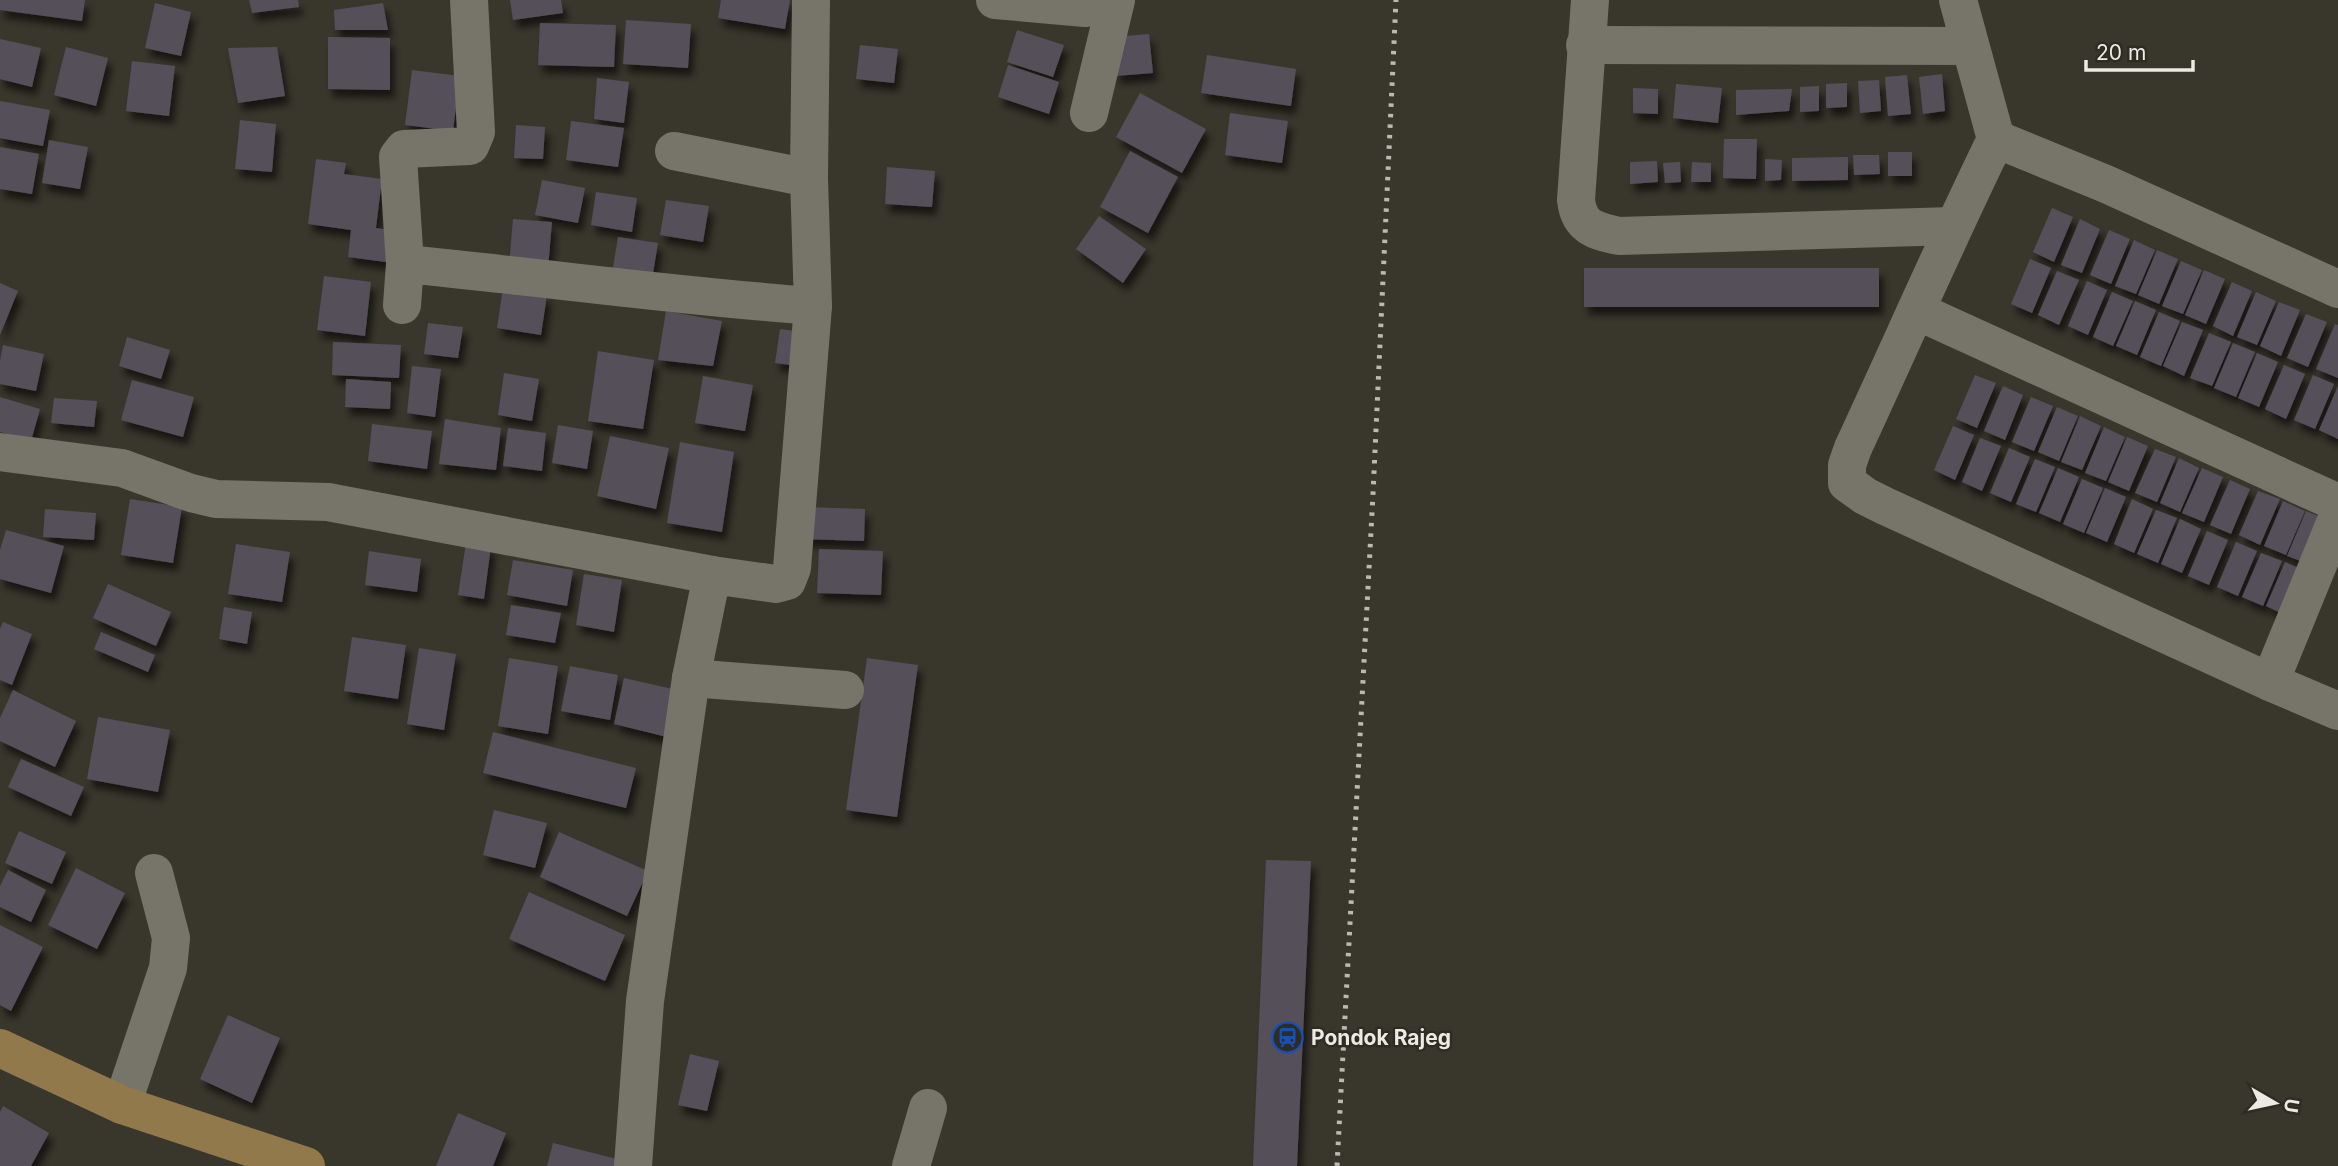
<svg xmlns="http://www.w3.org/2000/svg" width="2338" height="1166" font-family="Inter,sans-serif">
	<defs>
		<filter id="shadow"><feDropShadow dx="4.5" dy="8" stdDeviation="3.5" flood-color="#0009"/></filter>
	</defs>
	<rect width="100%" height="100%" fill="#39372c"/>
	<!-- building -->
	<g fill="#544f5a" filter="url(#shadow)">
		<polygon points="0,0 85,0 82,21 0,10"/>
		<polygon points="249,0 298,0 299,7 252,13"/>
		<polygon points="510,0 561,0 563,13 513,20"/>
		<polygon points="721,0 790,0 785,29 718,18"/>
		<polygon points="155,3 191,12 181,56 145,48"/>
		<polygon points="383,3 388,30 335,30 334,10"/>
		<polygon points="626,20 691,24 688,68 623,64"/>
		<polygon points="540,23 616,25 614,67 538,65"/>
		<polygon points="1017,30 1064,45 1053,77 1007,62"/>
		<polygon points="1149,34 1153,73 1116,76 1113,37"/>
		<polygon points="328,37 390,38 390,90 328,89"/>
		<polygon points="0,39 41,48 32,87 0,79"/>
		<polygon points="860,45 898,49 894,83 856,79"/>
		<polygon points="66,47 108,58 96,106 54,95"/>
		<polygon points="277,47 285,96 238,103 228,48"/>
		<polygon points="1207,55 1296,69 1291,106 1201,93"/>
		<polygon points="132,61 175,66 169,116 126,111"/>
		<polygon points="1008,65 1059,82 1049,114 998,97"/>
		<polygon points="412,70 460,76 453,131 405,125"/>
		<polygon points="1942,74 1945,111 1923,114 1919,77"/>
		<polygon points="1907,75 1911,114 1888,116 1885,77"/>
		<polygon points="597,78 629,82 624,123 594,119"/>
		<polygon points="1879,80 1881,111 1860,113 1858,81"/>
		<polygon points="1847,83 1847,107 1826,108 1826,84"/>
		<polygon points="1676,84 1722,88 1718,123 1673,118"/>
		<polygon points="1819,86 1819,111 1800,112 1800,87"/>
		<polygon points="1633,88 1658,89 1658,114 1633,113"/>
		<polygon points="1792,89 1789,111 1736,115 1736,90"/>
		<polygon points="1140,93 1206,129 1182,173 1116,137"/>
		<polygon points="0,101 50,110 43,146 0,138"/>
		<polygon points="1230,113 1288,121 1282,163 1225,155"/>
		<polygon points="240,120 276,124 272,172 235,169"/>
		<polygon points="571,121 624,128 618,167 566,160"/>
		<polygon points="516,125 545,127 543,159 514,158"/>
		<polygon points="1724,139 1757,139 1756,179 1723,178"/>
		<polygon points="49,140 88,147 80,189 42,183"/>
		<polygon points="0,147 39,154 32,194 0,189"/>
		<polygon points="1130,151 1178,177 1148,233 1100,207"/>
		<rect x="1888" y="152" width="24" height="24"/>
		<polygon points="1853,155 1879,155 1880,174 1854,175"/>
		<polygon points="1848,157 1848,180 1792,181 1792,158"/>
		<polygon points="316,159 346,163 344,174 382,179 376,228 397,231 393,263 348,257 351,230 308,224"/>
		<polygon points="1765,159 1782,160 1781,180 1765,181"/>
		<polygon points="1657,161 1658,182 1630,184 1630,162"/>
		<polygon points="1680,162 1681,182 1665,183 1663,163"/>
		<polygon points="1692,162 1711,163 1711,182 1691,182"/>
		<polygon points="887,167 935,171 932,207 885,204"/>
		<polygon points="542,180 585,188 578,223 535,215"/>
		<polygon points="596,192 637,198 632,232 591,225"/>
		<polygon points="666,200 709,206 703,242 660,235"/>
		<polygon points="2052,208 2073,217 2054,262 2033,252"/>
		<polygon points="1099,216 1146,249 1123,283 1076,249"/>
		<polygon points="513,219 552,222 548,269 509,265"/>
		<polygon points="2080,219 2100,229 2082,273 2061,265"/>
		<polygon points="2109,230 2130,239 2111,284 2090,275"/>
		<polygon points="618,237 658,243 651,286 611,279"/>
		<polygon points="2134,240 2155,250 2136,294 2115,286"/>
		<polygon points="2157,250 2178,259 2159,304 2138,295"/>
		<polygon points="2030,259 2051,268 2032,313 2011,304"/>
		<polygon points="2181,261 2202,270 2183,314 2162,306"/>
		<rect x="1584" y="268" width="295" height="39"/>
		<polygon points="2204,270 2225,279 2206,324 2185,315"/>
		<polygon points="2057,271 2079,280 2059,325 2038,315"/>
		<polygon points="324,276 371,282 365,336 317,330"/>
		<polygon points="2087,281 2107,290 2088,335 2068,326"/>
		<polygon points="2232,282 2252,291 2233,336 2213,326"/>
		<polygon points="0,283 18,291 0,335"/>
		<polygon points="503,288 547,295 541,335 497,328"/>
		<polygon points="2112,292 2133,301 2113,346 2093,337"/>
		<polygon points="2256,292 2276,301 2257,345 2237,337"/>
		<polygon points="2135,301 2156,310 2137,355 2116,346"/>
		<polygon points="2279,302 2300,310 2281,356 2260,346"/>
		<polygon points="666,311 722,321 713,366 658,360"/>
		<polygon points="2159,312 2180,321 2161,366 2140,357"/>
		<polygon points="2306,314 2327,322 2308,367 2287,358"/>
		<polygon points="2182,322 2203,330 2184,376 2163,366"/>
		<polygon points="428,323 463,327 458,358 424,354"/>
		<polygon points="2335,324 2338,325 2338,378 2316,369"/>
		<polygon points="780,329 802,332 797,366 775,363"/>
		<polygon points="2209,333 2231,342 2212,386 2190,378"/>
		<polygon points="127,337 170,350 161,379 119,366"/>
		<polygon points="333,342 401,345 399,378 332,375"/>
		<polygon points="2233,343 2255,352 2236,397 2214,388"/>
		<polygon points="3,345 44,354 36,391 0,384 0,361"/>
		<polygon points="598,351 654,360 643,429 588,421"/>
		<polygon points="2257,353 2278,362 2259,407 2238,398"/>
		<polygon points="2284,365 2305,374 2286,419 2265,409"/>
		<polygon points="412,366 441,369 435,417 407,413"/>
		<polygon points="504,373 539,379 532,421 498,415"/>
		<polygon points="1975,375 1996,383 1977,428 1956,419"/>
		<polygon points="2313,375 2334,384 2315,429 2294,420"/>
		<polygon points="703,376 753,385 745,431 695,423"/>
		<polygon points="346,379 391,382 390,409 345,407"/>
		<polygon points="132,380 194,397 183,437 121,420"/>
		<polygon points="2003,386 2023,395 2005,440 1984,431"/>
		<polygon points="2338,386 2338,439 2319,430"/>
		<polygon points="0,397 40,409 31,441 0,432"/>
		<polygon points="2031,397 2053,406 2034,451 2012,442"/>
		<polygon points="54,398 97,401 94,427 51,423"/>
		<polygon points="2057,407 2078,416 2059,461 2038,452"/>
		<polygon points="2080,416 2101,426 2082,470 2061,462"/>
		<polygon points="445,419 501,428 496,470 439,464"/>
		<polygon points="372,424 432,431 427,469 368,461"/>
		<polygon points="558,425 593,431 587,469 552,463"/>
		<polygon points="1953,426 1974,435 1955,480 1934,470"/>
		<polygon points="2104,427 2125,437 2106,481 2085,473"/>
		<polygon points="508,428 546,433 542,471 503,466"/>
		<polygon points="610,436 669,448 656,509 597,496"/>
		<polygon points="2127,437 2148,446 2129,491 2108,482"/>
		<polygon points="1980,438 2001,446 1982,491 1962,482"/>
		<polygon points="680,442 734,452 722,532 667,523"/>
		<polygon points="2009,448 2030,457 2011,502 1990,493"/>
		<polygon points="2155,449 2176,457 2157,502 2135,493"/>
		<polygon points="2179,458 2199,468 2180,512 2160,503"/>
		<polygon points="2035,459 2055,467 2036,512 2016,504"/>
		<polygon points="2058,468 2079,477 2060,522 2039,513"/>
		<polygon points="2202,468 2223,477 2204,522 2182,513"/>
		<polygon points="2082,479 2103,488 2084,533 2063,524"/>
		<polygon points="2230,480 2250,489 2231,534 2210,525"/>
		<polygon points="2105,488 2126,497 2107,542 2086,533"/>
		<polygon points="2258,491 2280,499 2260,545 2239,535"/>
		<polygon points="130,499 182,507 173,563 121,555"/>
		<polygon points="2132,499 2153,509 2134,553 2114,544"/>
		<polygon points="2283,501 2305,511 2286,555 2264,546"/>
		<polygon points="803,507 865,509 864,541 801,539"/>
		<polygon points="45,509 96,513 94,540 43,537"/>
		<polygon points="2156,510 2177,518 2158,563 2137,554"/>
		<polygon points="2306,511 2328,520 2309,564 2287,556"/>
		<polygon points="2180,519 2201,529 2182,573 2161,564"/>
		<polygon points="6,530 64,546 51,593 0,579 0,550"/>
		<polygon points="2207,531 2228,540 2209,585 2188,576"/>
		<polygon points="2236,542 2257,551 2238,596 2217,587"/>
		<polygon points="466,543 491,546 484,599 458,595"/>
		<polygon points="236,544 290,552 282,602 228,594"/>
		<polygon points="819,549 883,551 881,595 817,593"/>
		<polygon points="369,551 421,559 417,592 365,585"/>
		<polygon points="2261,553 2282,561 2263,606 2242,597"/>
		<polygon points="513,560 573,570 567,606 507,595"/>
		<polygon points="2285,562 2305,571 2287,616 2266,606"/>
		<polygon points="584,574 622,580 614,632 576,625"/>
		<polygon points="108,584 171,612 156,646 93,618"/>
		<polygon points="511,605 561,613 555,643 506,635"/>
		<polygon points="224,607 252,612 247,644 219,639"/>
		<polygon points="3,622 32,634 12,685 0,680 0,629"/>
		<polygon points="101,632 155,655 148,672 94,649"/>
		<polygon points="352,637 406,645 398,699 344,691"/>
		<polygon points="419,648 456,654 444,730 407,724"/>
		<polygon points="509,658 558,666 548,734 498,726"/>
		<polygon points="867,658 918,665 897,817 846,810"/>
		<polygon points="570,666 618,675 610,720 561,711"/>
		<polygon points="624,678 686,692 675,739 614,724"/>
		<polygon points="13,690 76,721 55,767 0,741 0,718"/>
		<polygon points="98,717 170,730 158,792 87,779"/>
		<polygon points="493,732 636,768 626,808 483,773"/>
		<polygon points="21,759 84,787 71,816 8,787"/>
		<polygon points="494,810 547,823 535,868 483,855"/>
		<polygon points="19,831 66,852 52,884 5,863"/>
		<polygon points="559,832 648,871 627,916 540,877"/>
		<polygon points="1266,860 1311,861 1297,1166 1253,1166"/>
		<polygon points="76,868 125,893 97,949 48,925"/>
		<polygon points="8,870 46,890 31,922 0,907 0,886"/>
		<polygon points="529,892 625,935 605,981 509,939"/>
		<polygon points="0,925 43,947 11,1011 0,1005"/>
		<polygon points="228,1015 280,1038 252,1103 200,1079"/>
		<polygon points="690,1054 719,1061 707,1111 678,1105"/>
		<polygon points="3,1106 49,1133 31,1166 0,1166 0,1112"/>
		<polygon points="458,1113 506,1133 493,1166 436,1166"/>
		<polygon points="553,1143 629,1162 628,1166 547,1166"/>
	</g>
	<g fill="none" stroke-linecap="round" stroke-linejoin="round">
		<!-- minor -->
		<g stroke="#777569" stroke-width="38">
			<polyline points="995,0 1085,8"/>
			<path d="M1590,0L1576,200C1579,227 1595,231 1619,236L1953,226"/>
			<path d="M1958,0L1996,139C1946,241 1901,345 1853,448L1847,465V483L1865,496L1885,506L2270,682L2338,711"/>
			<polyline points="1585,45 1970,46"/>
			<polyline points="1089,113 1116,0"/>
			<polyline points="1996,139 2106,184 2338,289"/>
			<polyline points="674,151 809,178"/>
			<path d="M405,264C541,277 677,296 813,306"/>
			<polyline points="402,305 405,264 398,157 404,149 470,146 476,132 469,0"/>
			<polyline points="1917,311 2338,503"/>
			<polyline points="0,452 122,468 191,493 216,499 328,502 712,575"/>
			<polyline points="691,678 845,690"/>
			<polyline points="2270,682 2338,516"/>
			<polyline points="122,1105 168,968 171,938 154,873"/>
			<polyline points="633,1166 645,1001 691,678 712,575 776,584 787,581 792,568 813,306 809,178 811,0"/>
			<polyline points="911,1166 928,1108"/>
		</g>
		<!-- major -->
		<polyline stroke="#91794c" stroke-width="38" points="0,1048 122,1105 306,1166"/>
		<!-- rail -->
		<polyline stroke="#bbb9b1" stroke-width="5" stroke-dasharray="3.5 7" stroke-linecap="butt" points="1337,1166 1373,494 1396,0"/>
	</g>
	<!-- icons -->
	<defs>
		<symbol id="station-ring" viewBox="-11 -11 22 22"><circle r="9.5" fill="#2f2d23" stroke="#1a4fb4" stroke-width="1.5"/><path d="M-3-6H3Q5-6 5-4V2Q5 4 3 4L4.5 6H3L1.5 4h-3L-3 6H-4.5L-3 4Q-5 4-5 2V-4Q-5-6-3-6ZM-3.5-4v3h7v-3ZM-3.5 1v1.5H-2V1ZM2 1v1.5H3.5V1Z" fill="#1a4fb4"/></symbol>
	</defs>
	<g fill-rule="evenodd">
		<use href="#station-ring" x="1270" y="1020" width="35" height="35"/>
	</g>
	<g text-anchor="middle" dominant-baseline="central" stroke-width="5" stroke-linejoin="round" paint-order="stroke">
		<!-- poi labels -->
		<g font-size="21" font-weight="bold" fill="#ebeae3" stroke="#2f2d23" text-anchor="start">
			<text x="1311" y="1037">Pondok Rajeg</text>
		</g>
	</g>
	<!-- north arrow -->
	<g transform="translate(2275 1103) rotate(99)" stroke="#2f2d23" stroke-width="5" paint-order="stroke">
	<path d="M0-5L12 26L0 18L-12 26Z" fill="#ebeae3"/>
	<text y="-10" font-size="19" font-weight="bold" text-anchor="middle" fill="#ebeae3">U</text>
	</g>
	<!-- scale -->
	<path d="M2086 60v10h107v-10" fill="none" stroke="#ebeae3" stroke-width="3.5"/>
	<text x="2096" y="60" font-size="21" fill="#ebeae3" stroke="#2f2d23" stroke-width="5" paint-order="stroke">20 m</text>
</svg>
